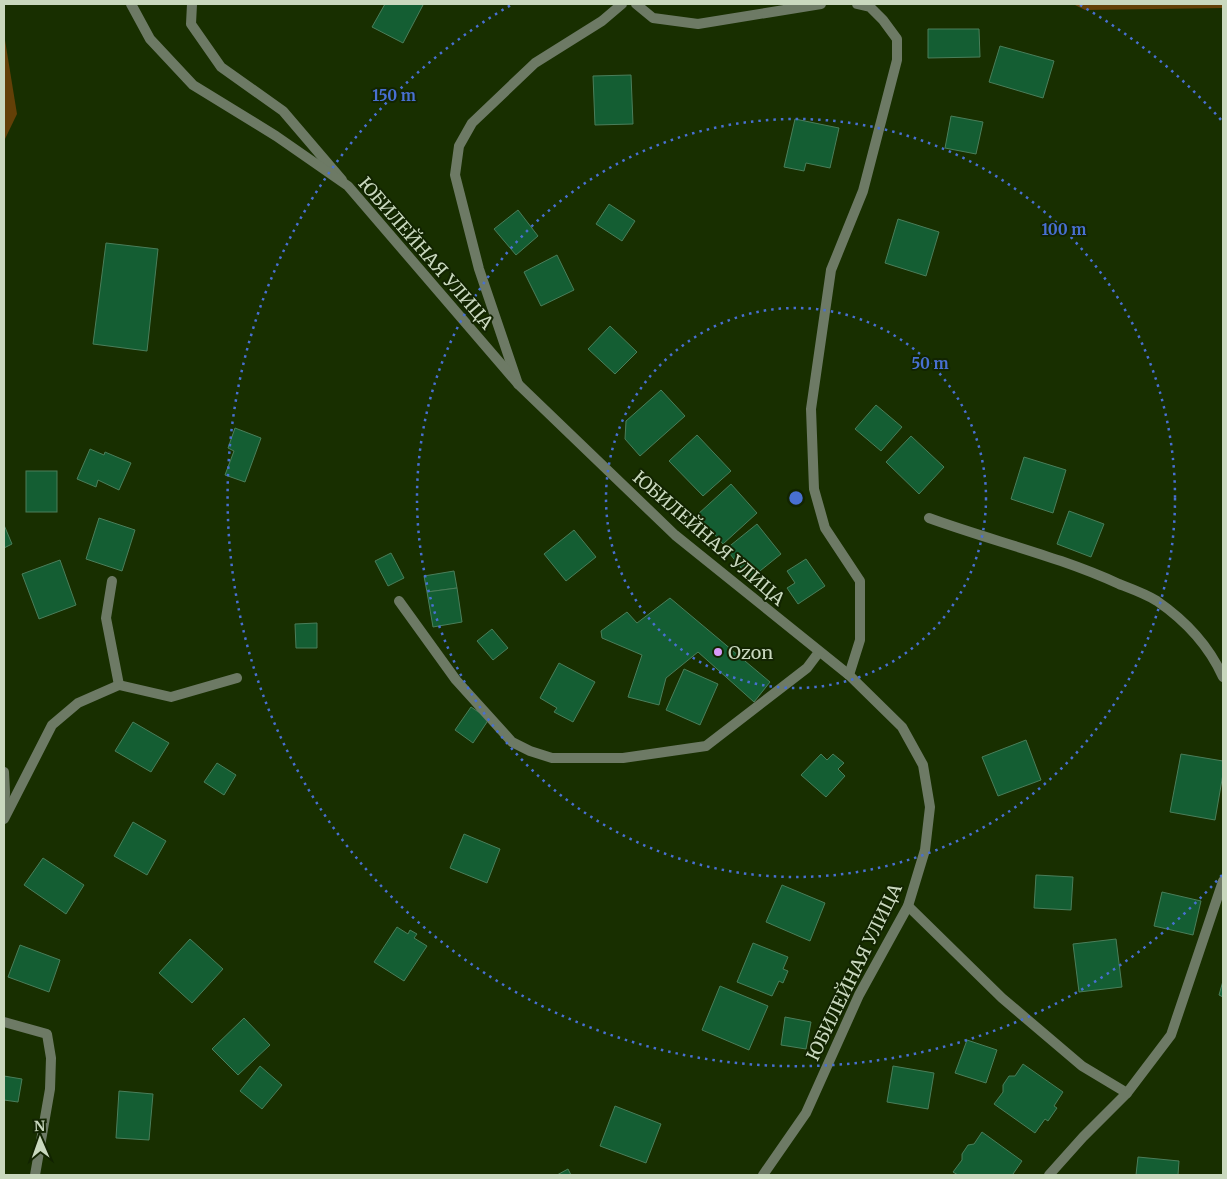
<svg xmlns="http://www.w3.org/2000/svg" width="1227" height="1179" font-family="Merriweather,serif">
	<rect width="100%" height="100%" fill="#182f00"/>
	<!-- green -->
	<g fill="#634007">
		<polygon points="1073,4 1223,4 1223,8 1085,10"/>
		<polygon points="4,34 17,114 4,141"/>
	</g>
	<!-- building -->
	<g fill="#145e33" stroke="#4a7e5a">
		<polygon points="385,4 420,4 423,5 403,43 372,27"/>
		<polygon points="928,29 979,29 980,57 928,58"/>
		<polygon points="1000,46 1054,61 1043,98 989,82"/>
		<polygon points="631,75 633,124 595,125 593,76"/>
		<polygon points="951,116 983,122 976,154 945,148"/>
		<polygon points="795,119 839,128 830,168 806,163 804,171 784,167"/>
		<polygon points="609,204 635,221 622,241 596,224"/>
		<polygon points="518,210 538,236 516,255 494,229"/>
		<polygon points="898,219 939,232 926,276 885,263"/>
		<polygon points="106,243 158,249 147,351 93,344"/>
		<polygon points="557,255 574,290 541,306 524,272"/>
		<polygon points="610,326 637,352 615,374 588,349"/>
		<polygon points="661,390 685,416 640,456 625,439 626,421"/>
		<polygon points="876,405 902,427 881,451 855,429"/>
		<polygon points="235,428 261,438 245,482 225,475 234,451 228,448"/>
		<polygon points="697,435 731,471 703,496 669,461"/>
		<polygon points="911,436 944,467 919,494 886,462"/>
		<polygon points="90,449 104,455 105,452 131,463 119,490 98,480 96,487 77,479"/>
		<polygon points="1024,457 1066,470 1053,513 1011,499"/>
		<rect x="26" y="471" width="31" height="41"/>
		<polygon points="731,484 757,513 723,544 697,515"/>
		<polygon points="1069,511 1104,524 1091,557 1057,544"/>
		<polygon points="99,518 135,530 122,571 86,559"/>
		<polygon points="757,524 781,554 750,579 726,549"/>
		<polygon points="4,525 12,544 4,548"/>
		<polygon points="574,530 596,557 566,581 544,554"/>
		<polygon points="391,553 404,578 388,586 375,561"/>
		<polygon points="806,559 825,586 798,604 787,588 795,583 787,571"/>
		<polygon points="60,560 76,605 39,619 22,574"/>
		<polygon points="454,571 457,588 427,592 424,576"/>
		<polygon points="457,588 462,622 433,627 427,592"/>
		<polygon points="670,598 770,682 754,702 698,652 666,678 659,705 628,697 642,655 602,638 601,631 627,612 637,623"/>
		<polygon points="317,623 317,648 296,648 295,624"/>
		<polygon points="492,629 508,648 493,660 477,641"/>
		<polygon points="559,663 595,682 573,722 554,712 557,708 540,698"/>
		<polygon points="684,669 718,684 700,725 666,710"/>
		<polygon points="471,707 489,719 473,743 455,730"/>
		<polygon points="133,722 169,743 151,772 115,751"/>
		<polygon points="1026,740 1041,780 998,796 982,757"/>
		<polygon points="821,754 827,760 833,754 844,763 838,769 845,776 826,797 801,775"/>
		<polygon points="1181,754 1223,761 1223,774 1215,820 1170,812"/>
		<polygon points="217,763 236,775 224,795 204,782"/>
		<polygon points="133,822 166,841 147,875 114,856"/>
		<polygon points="464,834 500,849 487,883 450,868"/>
		<polygon points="43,858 84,885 66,914 24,885"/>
		<polygon points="1036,875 1073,877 1071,910 1034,908"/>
		<polygon points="782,885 825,903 810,941 766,922"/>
		<polygon points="1162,892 1201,901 1193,935 1154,926"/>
		<polygon points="397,927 408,934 410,930 417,934 414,938 427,946 404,981 374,962"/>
		<polygon points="190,939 223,969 192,1003 159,973"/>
		<polygon points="1116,939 1122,987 1079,992 1073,944"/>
		<polygon points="753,943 788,957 783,969 788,971 783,983 779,981 772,996 737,982"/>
		<polygon points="20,945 60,960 49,992 8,977"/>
		<polygon points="1223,981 1223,997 1219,995"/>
		<polygon points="720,986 768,1006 749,1050 702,1030"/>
		<polygon points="785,1017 811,1022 806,1049 781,1045"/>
		<polygon points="244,1018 270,1045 238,1075 212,1049"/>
		<polygon points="967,1040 997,1050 986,1083 955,1073"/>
		<polygon points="1023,1064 1063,1092 1054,1106 1057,1108 1048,1121 1045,1119 1035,1133 994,1104 1003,1092 1003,1085 1009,1076 1015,1076"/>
		<polygon points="260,1066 282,1085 262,1109 240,1091"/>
		<polygon points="893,1066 934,1073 928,1109 887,1102"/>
		<polygon points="4,1076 22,1079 18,1102 4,1100"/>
		<polygon points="119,1091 153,1094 149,1140 116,1138"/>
		<polygon points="615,1106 661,1124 646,1163 600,1146"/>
		<polygon points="982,1132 1022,1161 1013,1174 1015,1175 958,1175 953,1172 962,1160 962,1154 968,1145 974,1144"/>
		<polygon points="1138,1157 1179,1161 1178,1175 1136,1175"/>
		<polygon points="568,1169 571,1175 557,1175"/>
	</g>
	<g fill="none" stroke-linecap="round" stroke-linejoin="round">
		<!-- service -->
		<g stroke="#6d7a65" stroke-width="10">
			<polyline points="192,4 191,24 221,67 283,111 342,180"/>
			<polyline points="636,4 653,18 698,24 821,4"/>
			<polyline points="518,384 479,269 455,175 459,146 472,123 535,63 602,21 622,4"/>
			<path d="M929,518C992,541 1058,556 1119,584C1132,589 1146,594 1157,601C1186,621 1209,646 1223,677"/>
			<polyline points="849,675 860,640 860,581 825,528 814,489 811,409 831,270 863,191 897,60 897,39 883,20 870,7 857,4"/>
		</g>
		<!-- minor -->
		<g stroke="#6d7a65" stroke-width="10">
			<polyline points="112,581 106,618 119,685"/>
			<polyline points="399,601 456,680 512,742 530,751 552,758 623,758 706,746 807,668 819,652"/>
			<polyline points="4,772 5,792 4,815"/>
			<polyline points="4,819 52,725 78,703 119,685 171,697 237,678"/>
			<polyline points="908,906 1002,998 1082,1066 1127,1093 1171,1035 1223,881"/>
			<polyline points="4,1022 47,1034 51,1058 50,1089 35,1175"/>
			<polyline points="1049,1175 1083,1137 1127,1093"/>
		</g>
		<!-- tertiary -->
		<polyline stroke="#6d7a65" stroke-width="10" points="131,4 150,39 193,85 276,136 348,186 519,385 675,535 849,675 902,727 923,765 930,807 925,850 908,906 859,995 806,1113 763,1175"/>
	</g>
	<!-- distance rings -->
	<g fill="none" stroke="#4870d2" stroke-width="2.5" stroke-dasharray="2.5 5">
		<circle cx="796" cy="498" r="190"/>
		<circle cx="796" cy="498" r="379"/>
		<path d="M1222 875A569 569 0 1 1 511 5M1080 5A569 569 0 0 1 1222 121"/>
	</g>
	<!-- markers -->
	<circle fill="#d79bf9" stroke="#122401" stroke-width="2" cx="718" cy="652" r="5"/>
	<g text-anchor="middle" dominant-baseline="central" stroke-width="4" stroke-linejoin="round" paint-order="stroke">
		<!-- street labels -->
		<g font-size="18" fill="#c9d8be" stroke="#122401">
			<text transform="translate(426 253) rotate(49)">ЮБИЛЕЙНАЯ УЛИЦА</text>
			<text transform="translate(709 538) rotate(41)">ЮБИЛЕЙНАЯ УЛИЦА</text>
			<text transform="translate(854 972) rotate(-64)">ЮБИЛЕЙНАЯ УЛИЦА</text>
		</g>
		<!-- poi labels -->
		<g font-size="18" fill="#c9d8be" stroke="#122401" text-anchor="start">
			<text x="728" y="652">Ozon</text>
		</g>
	</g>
	<circle cx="796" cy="498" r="8" fill="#4870d2" stroke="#122401" stroke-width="2.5"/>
	<g font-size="15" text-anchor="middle" font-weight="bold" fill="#4870d2" stroke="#122401" stroke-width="4" stroke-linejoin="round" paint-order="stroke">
		<text x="394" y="101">150 m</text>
		<text x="1064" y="235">100 m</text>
		<text x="930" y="369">50 m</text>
	</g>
	<!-- border -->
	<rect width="1227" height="1179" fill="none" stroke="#c9d8be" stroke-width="10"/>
	<!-- north arrow -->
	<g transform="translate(40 1139) rotate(358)" stroke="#122401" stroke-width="4" paint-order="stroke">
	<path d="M0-4L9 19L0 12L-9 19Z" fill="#c9d8be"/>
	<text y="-8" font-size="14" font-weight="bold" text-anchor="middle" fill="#c9d8be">N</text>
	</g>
</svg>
